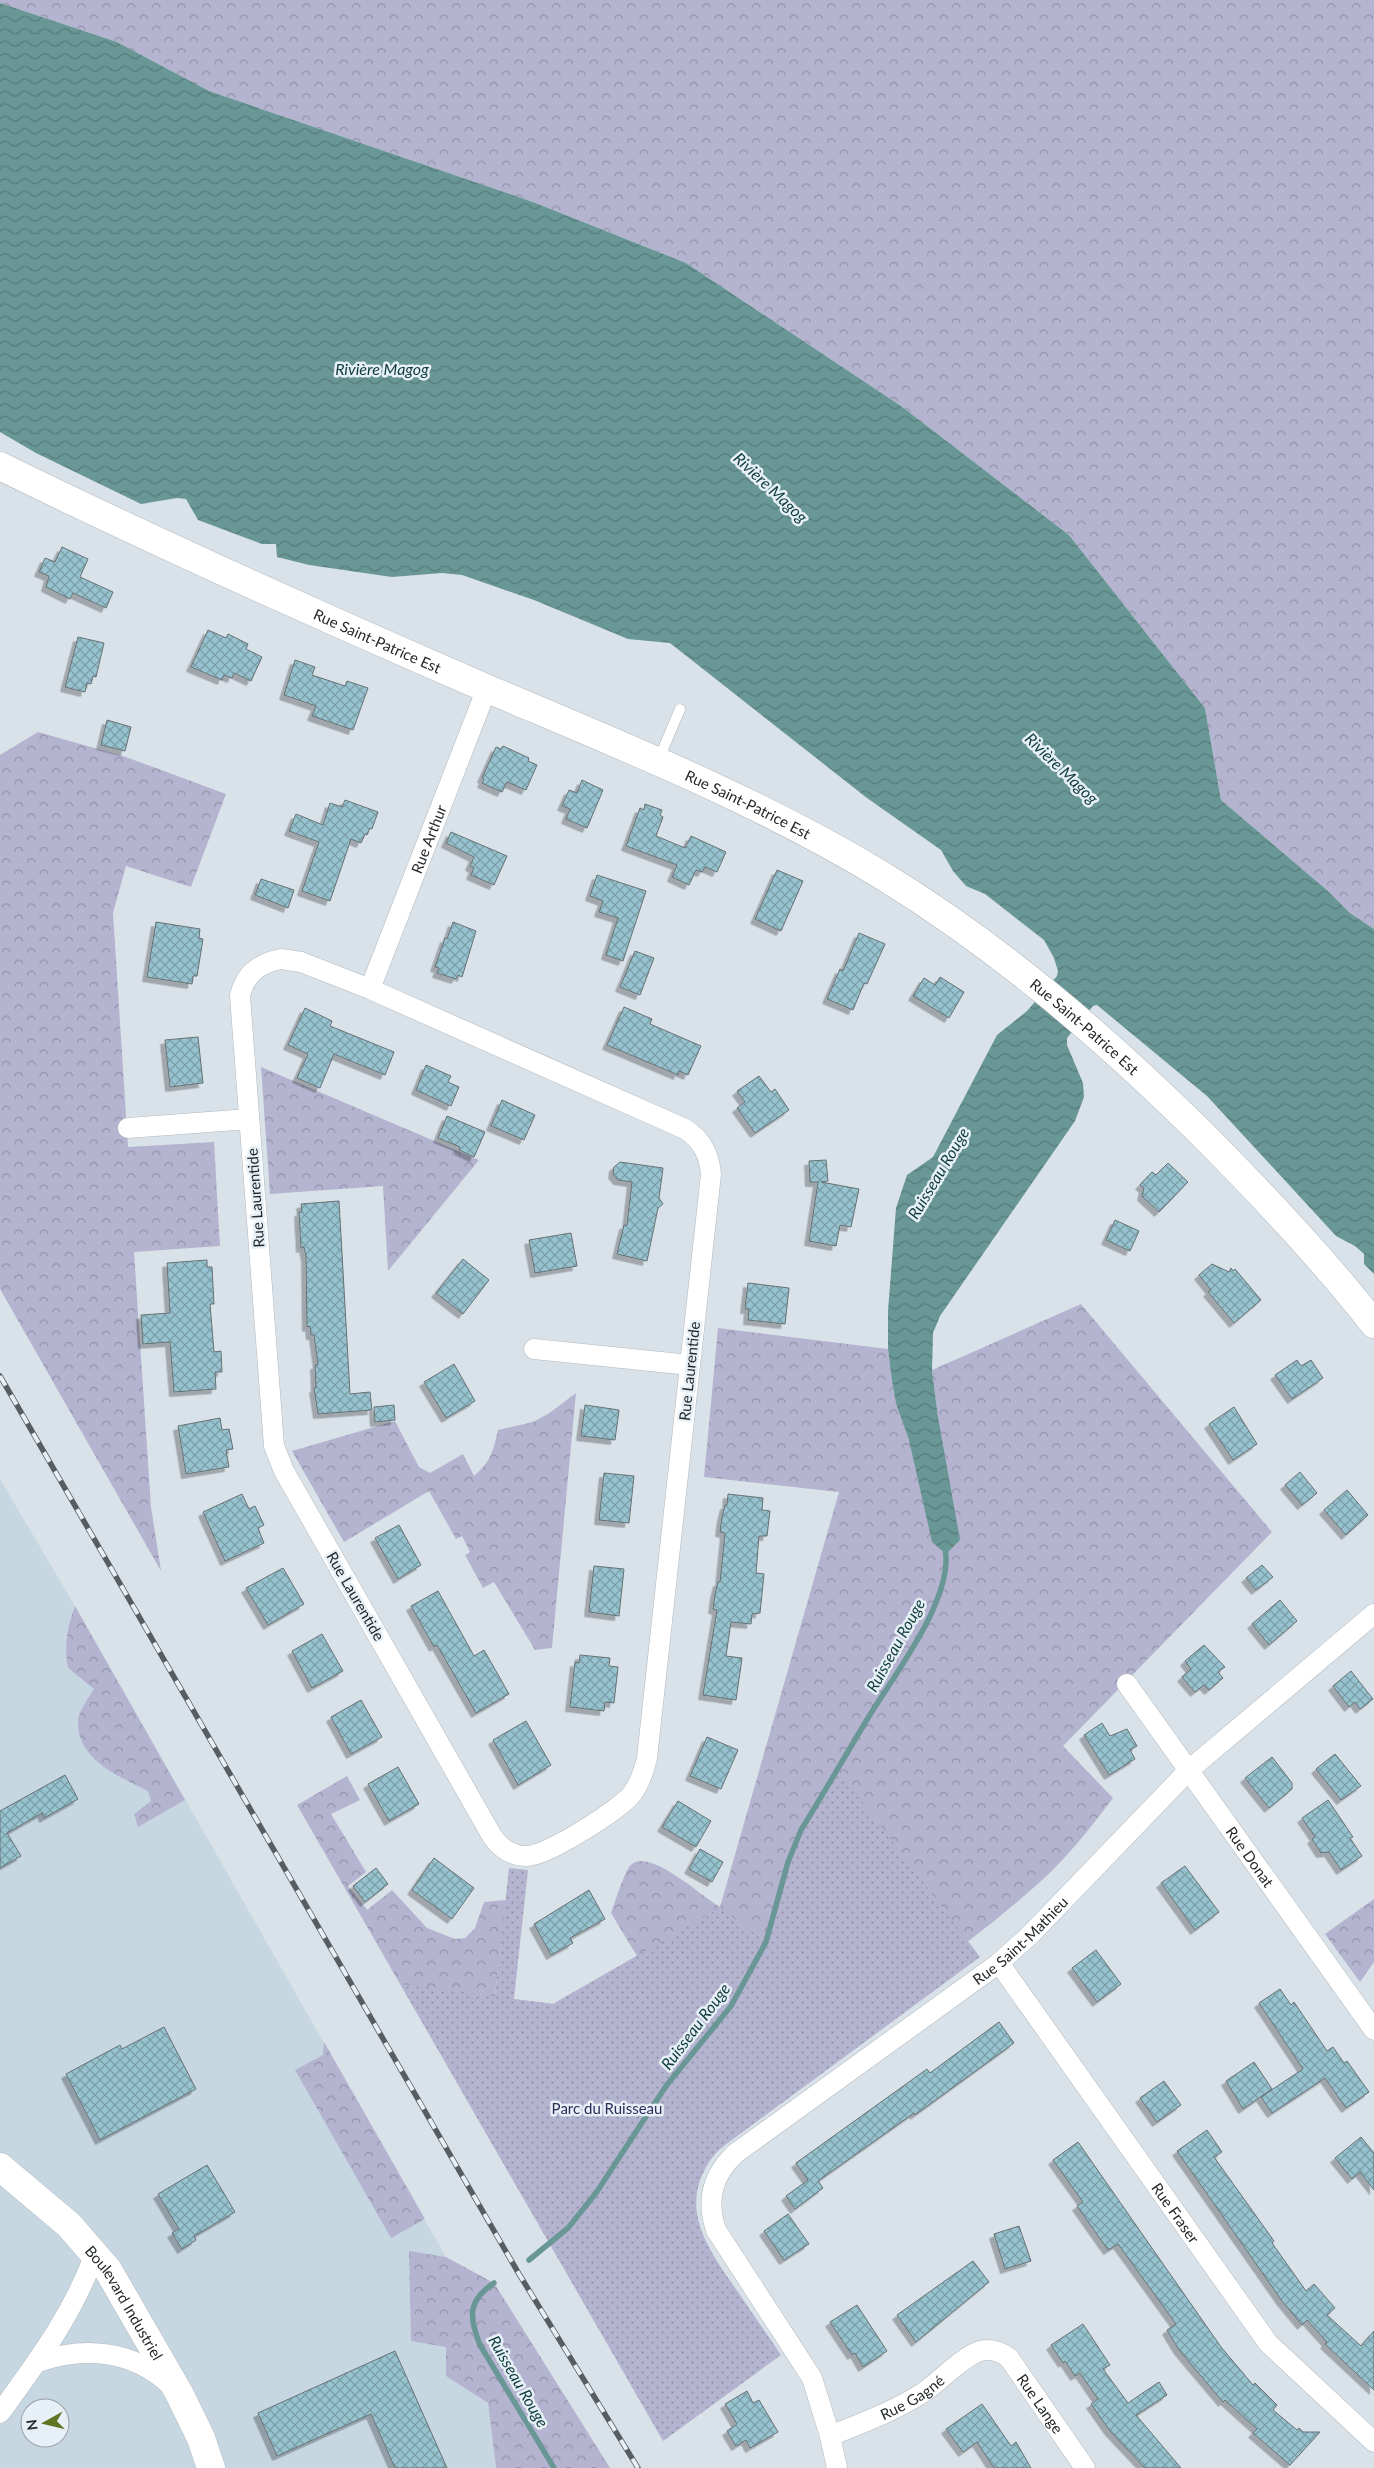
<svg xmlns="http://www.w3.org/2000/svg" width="1374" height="2468" font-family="Lato,sans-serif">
	<defs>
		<pattern id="forest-crowns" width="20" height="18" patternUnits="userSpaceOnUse" patternTransform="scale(1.25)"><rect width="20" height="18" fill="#b4b4d0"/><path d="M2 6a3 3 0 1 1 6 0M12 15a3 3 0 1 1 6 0" fill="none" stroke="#9292a9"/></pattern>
		<pattern id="park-dots" width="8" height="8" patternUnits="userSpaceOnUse" patternTransform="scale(1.25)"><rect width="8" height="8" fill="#b4b4d0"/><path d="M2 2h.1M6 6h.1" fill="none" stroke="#9292a9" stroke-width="1.8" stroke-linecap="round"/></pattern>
		<pattern id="water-waves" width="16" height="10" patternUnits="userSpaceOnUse" patternTransform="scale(1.25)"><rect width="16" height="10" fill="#699795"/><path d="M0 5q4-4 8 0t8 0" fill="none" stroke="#567b7a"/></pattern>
		<pattern id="building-cross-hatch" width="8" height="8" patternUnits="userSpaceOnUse" patternTransform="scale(1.25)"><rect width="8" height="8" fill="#96c3cf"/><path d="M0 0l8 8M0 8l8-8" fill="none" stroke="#7a9ea8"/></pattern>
		<filter id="shadow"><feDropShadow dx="-4.5" dy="4.5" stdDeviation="0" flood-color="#0004"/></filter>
	</defs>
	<rect width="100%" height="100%" fill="#dae2e9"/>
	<!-- built -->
	<path fill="#c7d7e2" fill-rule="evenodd" d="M0,1479L75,1606L446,2257L409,2252L446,2347V2376L488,2403L496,2468H0ZM30,2408H60V2438H30Z"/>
	<!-- forest -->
	<g fill="url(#forest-crowns)">
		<polygon points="0,0 1374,0 1374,929 1350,913 1328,891 1221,800 1205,708 1069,535 901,406 686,263 533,202 209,91 117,42 0,3"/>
		<polygon points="38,732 126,757 226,794 191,887 126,866 113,913 128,1147 214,1142 220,1246 134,1252 151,1507 161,1571 0,1289 0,755"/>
		<polygon points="261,1067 479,1160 388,1271 383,1186 270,1194"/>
		<path d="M1081,1304L1272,1532L1063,1746L1113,1798C1090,1828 1068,1857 1040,1882C965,1950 878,2005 796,2064L514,1999L553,2004L637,1956L611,1913C615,1902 624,1873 630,1866C647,1845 703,1898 720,1907L839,1492L704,1477L718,1328L888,1349L896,1404L909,1440L938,1417L932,1370Z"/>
		<path d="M576,1393L552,1648L535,1650L494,1582L483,1588L465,1555L470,1552L462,1536L456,1539L429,1491L344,1542L292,1451L395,1421L419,1467L430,1473L463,1454L474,1476C491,1461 493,1452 498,1430L533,1422L548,1414Z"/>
		<path d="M75,1606L185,1800L138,1827L134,1814L151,1801L148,1791C119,1776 76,1760 78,1720C79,1711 89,1697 94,1689L68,1668C64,1645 67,1628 75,1606Z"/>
		<polygon points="347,1776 360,1800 331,1814 366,1872 348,1886 367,1910 392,1890 427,1928 455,1939 465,1938 475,1928 484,1902 506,1900 495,1996 430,2003 400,1984 297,1805"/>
		<polygon points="1374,1899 1374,1962 1360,1982 1325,1934"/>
		<polygon points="324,2042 425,2219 391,2238 295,2070 323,2055"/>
		<polygon points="409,2251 446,2257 494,2283 610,2468 496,2468 488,2403 446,2376 446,2347 411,2341"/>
	</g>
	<!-- park -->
	<path fill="url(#park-dots)" d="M838,1770L980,1957L744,2131C734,2139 720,2147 712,2158C676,2208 709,2250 738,2292C752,2313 767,2334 781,2355L663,2441L400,1984L495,1996L509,1868L528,1870L514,1999L553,2004L720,1908L766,1942L788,1862L801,1830Z"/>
	<!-- water -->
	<polygon fill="url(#water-waves)" points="0,3 117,42 209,91 533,202 686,263 901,406 1069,535 1205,708 1221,800 1328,891 1350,913 1374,929 1374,1274 1364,1264 1364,1254 1355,1246 1336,1236 1207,1096 1097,1005 1093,1006 1067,1038 1067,1045 1083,1083 1084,1097 1075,1121 940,1316 933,1333 932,1370 938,1417 960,1540 946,1554 932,1542 909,1440 896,1404 892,1380 888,1349 888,1311 896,1208 907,1175 933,1157 997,1035 1027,1011 1057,976 1058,971 1054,958 1044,940 985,894 966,886 953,871 941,850 867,798 670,643 628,639 534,600 462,575 442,573 392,577 309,565 277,557 276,544 262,544 198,520 186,499 177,498 141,504 36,453 0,432"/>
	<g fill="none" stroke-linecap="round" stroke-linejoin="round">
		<!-- stream -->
		<g stroke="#699795" stroke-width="5.5">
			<path d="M529,2260L568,2228L596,2193L666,2086L731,2006L766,1942L788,1862L801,1830C824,1793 845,1756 868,1718C893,1676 955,1598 945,1548"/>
			<path d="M494,2283C467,2301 469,2317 480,2345L554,2468"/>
		</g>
	</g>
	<!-- building -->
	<g fill="url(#building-cross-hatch)" stroke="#677174" filter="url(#shadow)">
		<polygon points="62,547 88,559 80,577 113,592 106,608 73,593 70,599 46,587 49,576 39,572 45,558 55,562"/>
		<polygon points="208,630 226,638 228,634 248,644 246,649 262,657 251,681 234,673 232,678 224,675 222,680 191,667"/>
		<polygon points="78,637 104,643 96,677 93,676 91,684 87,683 85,692 65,687"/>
		<polygon points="295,660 315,667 312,675 345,686 347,681 368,688 353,730 312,716 316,706 284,695"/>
		<polygon points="107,720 131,727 125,751 101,745"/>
		<polygon points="503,746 529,758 528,761 537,765 526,790 507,782 502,792 482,783 484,779 482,778 496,747 501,749"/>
		<polygon points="582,780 603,790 587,828 566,819 570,809 562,806 569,790 577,793"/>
		<polygon points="345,800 378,812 372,829 370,828 367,835 365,834 361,843 351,839 330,901 302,891 319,842 289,831 296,814 323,825 330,803 342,807"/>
		<polygon points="645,804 662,810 660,815 663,817 656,836 685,848 691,836 726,852 717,872 705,867 702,872 696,870 689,885 672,877 677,865 626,846 640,808 644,810"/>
		<polygon points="451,832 507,856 494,885 471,875 474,868 470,866 474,857 446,843"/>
		<polygon points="777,870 803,881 781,931 755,919"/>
		<polygon points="597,875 646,891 623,961 606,955 618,918 599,912 603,901 590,896"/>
		<polygon points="261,879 294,890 288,908 255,895"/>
		<polygon points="156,922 200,929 199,938 203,939 197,976 193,976 192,984 147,977"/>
		<polygon points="453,922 476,931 462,977 458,975 456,979 437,973 439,968 435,967 445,938 447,939"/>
		<polygon points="859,933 885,944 867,984 864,983 853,1010 827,999 840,969 843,971"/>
		<polygon points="635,951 654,958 640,995 620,987"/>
		<polygon points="940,977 964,992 949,1018 913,996 924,978 935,985"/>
		<polygon points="624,1007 652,1019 650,1024 701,1046 688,1075 679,1071 678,1075 607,1045"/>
		<polygon points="305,1008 332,1021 330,1026 394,1052 385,1075 334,1054 320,1088 297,1078 308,1054 288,1045"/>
		<polygon points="198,1037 203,1083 170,1087 165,1040"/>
		<polygon points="426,1065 451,1076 448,1082 459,1087 451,1106 416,1090"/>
		<polygon points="759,1076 771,1092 775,1089 789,1110 755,1133 737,1108 745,1102 737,1091"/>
		<polygon points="502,1100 535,1115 524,1140 491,1126"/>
		<polygon points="447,1116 485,1132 474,1157 459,1150 460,1147 438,1138"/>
		<polygon points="826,1160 828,1181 821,1182 859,1189 851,1227 840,1225 836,1246 809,1241 818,1182 810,1182 809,1161"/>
		<polygon points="620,1162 663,1168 659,1198 663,1204 658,1208 647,1261 617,1254 624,1225 627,1225 632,1182 618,1180 613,1174 614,1167"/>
		<polygon points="1168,1163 1188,1182 1159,1212 1142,1196 1144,1188 1140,1185 1152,1172 1156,1175"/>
		<polygon points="339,1201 350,1394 370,1392 372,1410 318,1414 314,1388 316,1388 315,1365 318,1365 314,1335 311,1335 310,1326 307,1327 306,1256 304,1247 301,1248 299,1212 302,1212 301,1204"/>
		<polygon points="1115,1220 1139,1231 1130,1251 1106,1240"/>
		<polygon points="571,1233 577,1266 535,1273 529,1240"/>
		<polygon points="463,1259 489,1280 463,1314 436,1293"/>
		<polygon points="207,1260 207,1267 212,1267 214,1304 210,1304 214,1352 221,1351 222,1372 215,1372 216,1389 174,1392 170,1342 143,1344 141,1315 170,1313 167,1263"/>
		<polygon points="1212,1264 1229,1272 1231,1268 1233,1271 1235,1269 1261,1300 1234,1323 1208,1292 1211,1290 1199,1275"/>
		<polygon points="748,1283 789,1288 785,1324 748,1320 749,1309 745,1309"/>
		<polygon points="1297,1360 1301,1366 1311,1360 1323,1378 1292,1399 1275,1375"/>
		<polygon points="454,1364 475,1401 446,1418 424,1382"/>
		<polygon points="394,1405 395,1420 375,1422 374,1407"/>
		<polygon points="585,1405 619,1410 615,1440 581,1436"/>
		<polygon points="1234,1407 1257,1444 1233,1460 1209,1424"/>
		<polygon points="220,1418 222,1430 229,1429 233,1449 226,1450 229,1467 186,1474 178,1426"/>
		<polygon points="1300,1472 1317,1493 1302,1505 1285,1485"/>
		<polygon points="604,1473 634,1476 629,1523 599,1520"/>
		<polygon points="1347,1490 1368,1515 1346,1535 1324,1510"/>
		<polygon points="242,1494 249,1509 255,1506 264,1525 258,1528 264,1543 225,1561 203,1512"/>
		<polygon points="728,1494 763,1498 762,1510 770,1511 767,1536 759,1536 756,1573 764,1574 760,1613 752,1614 751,1624 731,1622 726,1656 742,1658 736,1700 703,1695 717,1610 713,1609 715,1594 718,1582 720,1582 724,1543 725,1533 720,1532 722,1517 725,1505 727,1505"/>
		<polygon points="399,1525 421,1565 398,1579 375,1538"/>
		<polygon points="1262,1565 1273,1577 1256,1590 1246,1578"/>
		<polygon points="594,1566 624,1569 619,1616 589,1612"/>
		<polygon points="283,1568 304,1604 268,1625 246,1588"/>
		<polygon points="438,1591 474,1656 484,1650 509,1694 476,1713 437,1645 434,1647 411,1606"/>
		<polygon points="1280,1600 1297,1621 1269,1645 1252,1624"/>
		<polygon points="322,1634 343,1671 312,1688 292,1651"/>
		<polygon points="1204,1645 1225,1667 1218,1672 1223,1678 1209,1690 1204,1685 1195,1692 1182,1677 1191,1669 1185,1661"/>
		<polygon points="580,1655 610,1658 609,1666 618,1667 614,1703 605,1702 604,1711 570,1707 575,1662 579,1663"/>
		<polygon points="1351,1671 1373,1699 1360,1709 1355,1702 1349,1707 1333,1686"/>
		<polygon points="361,1700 382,1737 351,1754 331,1717"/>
		<polygon points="526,1721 551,1765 518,1785 493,1740"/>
		<polygon points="1102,1723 1110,1736 1127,1729 1137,1746 1130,1750 1135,1759 1109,1775 1084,1735"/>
		<polygon points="707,1737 738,1750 721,1789 690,1776"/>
		<polygon points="1335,1754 1361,1786 1341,1800 1316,1769"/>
		<polygon points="1272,1757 1292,1783 1292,1789 1269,1808 1245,1778"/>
		<polygon points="398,1767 419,1804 389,1821 368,1784"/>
		<polygon points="65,1775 78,1799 44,1818 42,1813 7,1833 21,1856 0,1868 0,1811"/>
		<polygon points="1328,1800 1353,1837 1350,1838 1362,1856 1341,1870 1329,1852 1321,1853 1312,1839 1315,1837 1302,1818"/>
		<polygon points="678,1801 711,1821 696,1847 662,1827"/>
		<polygon points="700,1849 723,1862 712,1882 689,1869"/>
		<polygon points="434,1858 474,1888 452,1919 412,1890"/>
		<polygon points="1185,1866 1219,1912 1195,1930 1161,1883"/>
		<polygon points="376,1868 388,1884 365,1902 353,1886"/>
		<polygon points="589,1890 605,1919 570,1938 573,1943 551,1955 534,1924"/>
		<polygon points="1096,1950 1121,1984 1097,2002 1072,1968"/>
		<polygon points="1280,1989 1291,2005 1294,2002 1327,2051 1333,2047 1344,2063 1347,2061 1369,2092 1346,2108 1325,2078 1272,2113 1261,2097 1303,2069 1259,2003"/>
		<polygon points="999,2022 1014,2043 915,2115 914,2113 818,2181 823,2188 795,2209 786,2196 808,2180 796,2163 927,2069 930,2073"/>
		<polygon points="164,2027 196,2089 100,2140 66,2074 120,2045 122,2049"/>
		<polygon points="1254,2062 1272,2089 1243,2109 1226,2081"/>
		<polygon points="1164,2081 1181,2105 1157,2122 1140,2098"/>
		<polygon points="1207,2130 1222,2152 1214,2157 1274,2241 1272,2243 1306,2291 1314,2284 1335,2308 1327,2315 1361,2346 1374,2331 1374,2390 1325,2344 1327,2342 1307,2320 1302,2325 1282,2301 1177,2151"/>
		<polygon points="1361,2137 1374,2153 1374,2190 1360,2172 1352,2179 1335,2158"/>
		<polygon points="1078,2142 1221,2347 1253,2385 1255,2383 1277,2405 1273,2410 1297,2430 1299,2428 1303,2432 1320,2432 1290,2465 1253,2433 1257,2429 1225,2400 1223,2402 1179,2350 1167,2330 1176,2324 1118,2244 1108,2250 1077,2206 1083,2202 1053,2160"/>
		<polygon points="207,2165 235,2212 194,2236 196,2240 182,2249 172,2233 179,2229 158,2194"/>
		<polygon points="788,2214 809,2244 784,2260 764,2231"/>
		<polygon points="1019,2226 1031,2261 1005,2269 994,2234"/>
		<polygon points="973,2261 989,2282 916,2342 897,2315"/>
		<polygon points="857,2305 887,2351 863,2367 855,2353 852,2355 830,2322"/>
		<polygon points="1083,2324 1110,2365 1103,2369 1128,2403 1159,2382 1167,2395 1136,2415 1181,2468 1145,2468 1110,2431 1091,2404 1098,2399 1080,2373 1075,2376 1065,2361 1063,2363 1051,2345"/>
		<polygon points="395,2351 447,2468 395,2468 371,2414 277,2456 258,2413"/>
		<polygon points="747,2391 753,2403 759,2400 778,2432 750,2448 746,2440 736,2446 727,2431 737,2424 725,2404"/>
		<polygon points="982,2404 1011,2446 1016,2442 1031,2468 994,2468 977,2442 963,2452 946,2429"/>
	</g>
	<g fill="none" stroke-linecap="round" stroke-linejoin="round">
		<defs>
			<polyline id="lane" points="658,761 680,709"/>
			<g id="street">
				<path d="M281,959L301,962L370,989L685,1129C702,1140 709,1154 711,1174L647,1758C644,1771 640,1783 632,1794C619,1810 547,1856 527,1856C512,1856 500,1848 492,1836L284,1471L274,1446L240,996C245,974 259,963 281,959Z"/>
				<path id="s1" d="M370,989L487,688"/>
				<polyline points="128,1128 249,1119"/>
				<polyline points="534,1349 690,1365"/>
				<path id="s2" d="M1127,1684L1374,2030"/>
				<path id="s3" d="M999,1963L1268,2343L1374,2442"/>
				<path d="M38,2362C84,2346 133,2350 170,2385"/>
				<path d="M0,2413C37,2362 74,2313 95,2253"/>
				<path id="s4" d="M830,2436C862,2423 895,2411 924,2392C940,2381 962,2357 980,2351C991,2348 1000,2351 1009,2358L1085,2468"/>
				<path id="s5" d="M837,2468L830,2436L812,2378L716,2230C706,2200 712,2175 736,2153L999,1963L1030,1935L1189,1770L1374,1614"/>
			</g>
			<g id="secondary">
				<path id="s6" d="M0,466C161,545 324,618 488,689C622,746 758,800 883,876C1000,948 1099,1033 1197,1129C1259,1191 1320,1255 1374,1324"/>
				<path id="s7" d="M0,2167L69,2225L108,2270L179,2393L201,2438L211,2468"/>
			</g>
		</defs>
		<!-- lane casing -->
		<use href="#lane" stroke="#b1b9bf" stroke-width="11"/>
		<!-- street casing -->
		<use href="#street" stroke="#b1b9bf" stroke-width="21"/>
		<!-- secondary casing -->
		<use href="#secondary" stroke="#b1b9bf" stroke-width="29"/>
		<!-- lane -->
		<use href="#lane" stroke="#fff" stroke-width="10"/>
		<!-- street -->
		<use href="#street" stroke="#fff" stroke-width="20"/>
		<!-- secondary -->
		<use href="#secondary" stroke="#fff" stroke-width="28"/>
		<defs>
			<polyline id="rail" points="0,1376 519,2274 638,2468"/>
		</defs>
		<!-- rail casing -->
		<use href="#rail" stroke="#585d61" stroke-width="5.5"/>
		<!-- rail -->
		<use href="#rail" stroke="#e7f0f6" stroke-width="4" stroke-dasharray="11" stroke-linecap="butt"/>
	</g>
	<g text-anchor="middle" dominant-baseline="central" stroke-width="5" stroke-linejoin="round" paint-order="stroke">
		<!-- street labels -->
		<g font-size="15" fill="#24282a" stroke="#e7f0f6">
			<text stroke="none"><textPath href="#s6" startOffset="416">Rue Saint-Patrice Est</textPath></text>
			<text stroke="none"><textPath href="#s6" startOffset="821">Rue Saint-Patrice Est</textPath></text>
			<text stroke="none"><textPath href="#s1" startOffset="161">Rue Arthur</textPath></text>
			<text stroke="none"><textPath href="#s6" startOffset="1226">Rue Saint-Patrice Est</textPath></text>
			<text transform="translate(255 1198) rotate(-94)">Rue Laurentide</text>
			<text transform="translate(689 1371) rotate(-84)">Rue Laurentide</text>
			<text transform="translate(356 1596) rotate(60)">Rue Laurentide</text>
			<text stroke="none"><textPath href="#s2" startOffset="212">Rue Donat</textPath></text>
			<text stroke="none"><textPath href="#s5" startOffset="710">Rue Saint-Mathieu</textPath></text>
			<text stroke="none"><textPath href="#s3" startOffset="306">Rue Fraser</textPath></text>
			<text stroke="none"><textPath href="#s7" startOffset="186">Boulevard Industriel</textPath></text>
			<text stroke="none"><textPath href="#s4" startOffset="91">Rue Gagné</textPath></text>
			<text stroke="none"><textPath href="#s4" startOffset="260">Rue Lange</textPath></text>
		</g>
		<!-- park labels -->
		<g font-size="15" fill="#302c5a" stroke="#e7f0f6">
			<text x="607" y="2108">Parc du Ruisseau</text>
		</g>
		<!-- water labels -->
		<g font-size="16" font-style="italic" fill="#0e3b3a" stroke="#e7f0f6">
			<text x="382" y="368">Rivière Magog</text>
			<text transform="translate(771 487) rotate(43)">Rivière Magog</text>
			<text transform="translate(1062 768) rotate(44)">Rivière Magog</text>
			<text transform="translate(938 1173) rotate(-59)">Ruisseau Rouge</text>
			<text transform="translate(895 1645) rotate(-61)">Ruisseau Rouge</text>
			<text transform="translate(695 2026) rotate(-53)">Ruisseau Rouge</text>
			<text transform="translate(519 2381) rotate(60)">Ruisseau Rouge</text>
		</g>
	</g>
	<!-- north arrow -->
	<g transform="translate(45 2423) rotate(262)"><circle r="24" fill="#e7f0f6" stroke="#99a0a4"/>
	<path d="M0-4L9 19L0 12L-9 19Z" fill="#607423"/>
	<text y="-8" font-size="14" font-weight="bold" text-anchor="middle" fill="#24282a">N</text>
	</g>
</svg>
